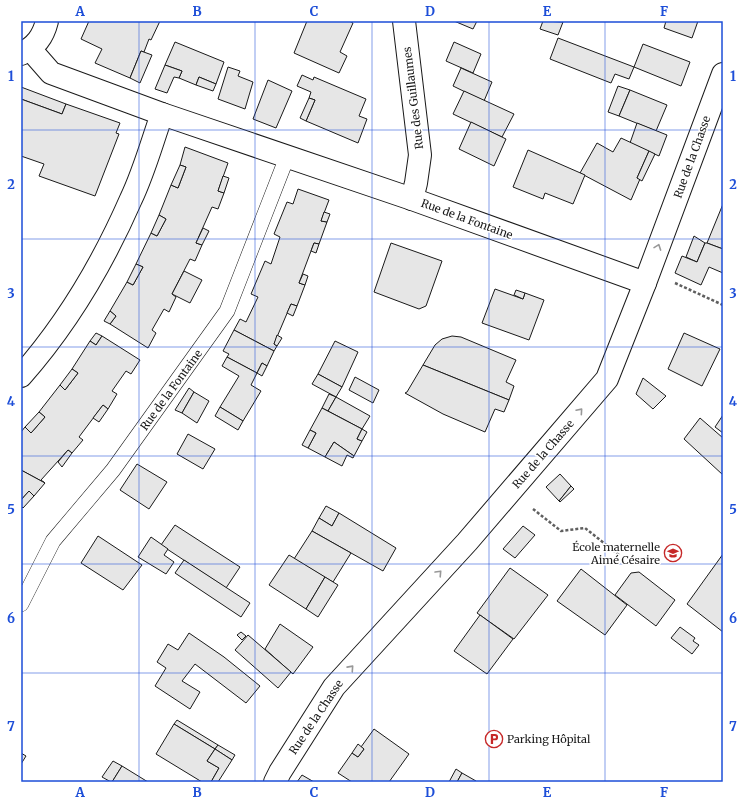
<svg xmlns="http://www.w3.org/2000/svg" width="744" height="803" font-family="Merriweather,serif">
	<rect width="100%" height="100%" fill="#fff"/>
	<!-- building -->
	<g fill="#e6e6e6" stroke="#1a1a1a">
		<polygon points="89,21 160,21 151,40 149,39 144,52 141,51 130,78 95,63 102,49 81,39"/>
		<polygon points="307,21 349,21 353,23 340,52 347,56 339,73 294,53"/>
		<polygon points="454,21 477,21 473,29"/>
		<polygon points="543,21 563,22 558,35 540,29"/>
		<polygon points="666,21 698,21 692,38 664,28"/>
		<polygon points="558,38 634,67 629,79 615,74 611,83 550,59"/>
		<polygon points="175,42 224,62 216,84 199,77 196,85 179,78 182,71 165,65"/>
		<polygon points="454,42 481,54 473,73 446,61"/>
		<polygon points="643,44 690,62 681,86 634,67"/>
		<polygon points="141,51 152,55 140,83 130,78"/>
		<polygon points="165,65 182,71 179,78 174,77 167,93 155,89"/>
		<polygon points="228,67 240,71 238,76 253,82 245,109 218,99"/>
		<polygon points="461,68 492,82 484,101 453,86"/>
		<polygon points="302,75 313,80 314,77 366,99 359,116 367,119 358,143 306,121 315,100 309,98 311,92 297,86"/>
		<polygon points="199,77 216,84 213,91 196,85"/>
		<polygon points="268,80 292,91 276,128 253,119"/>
		<polygon points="618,86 630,90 619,116 608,112"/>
		<polygon points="21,87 66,104 62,114 21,99"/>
		<polygon points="630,90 667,105 656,131 619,116"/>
		<polygon points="464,91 514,114 502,137 453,114"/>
		<polygon points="309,98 315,100 306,121 300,118"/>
		<polygon points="21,99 62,114 66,104 120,123 116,133 119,134 95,196 39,176 44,164 21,156"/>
		<polygon points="471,122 506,139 494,166 459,149"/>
		<polygon points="637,123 667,135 659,156 630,143"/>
		<polygon points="621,138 649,151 637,178 640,179 631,200 580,173 597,143 613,152"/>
		<polygon points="185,147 228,163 218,191 224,193 218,209 212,207 196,243 202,245 195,261 190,259 172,294 176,297 169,312 164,309 152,330 156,333 148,348 110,324 116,316 110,311 127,282 133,285 143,267 136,264 151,233 157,236 166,219 159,215 171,185 178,188 186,167 180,165"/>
		<polygon points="528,150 585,175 573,204 545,193 543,199 513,187"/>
		<polygon points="649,151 655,154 642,181 637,178"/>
		<polygon points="180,165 186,167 178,188 171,185"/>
		<polygon points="223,176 229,178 224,193 218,191"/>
		<polygon points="298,189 329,200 321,221 327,222 319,244 314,243 299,283 305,285 297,306 291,304 274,344 277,346 274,351 234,330 240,319 246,322 258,297 251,294 265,261 271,264 280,237 274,234 287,202 293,204"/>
		<polygon points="723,204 723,249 707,243"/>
		<polygon points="324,212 330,214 327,222 321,221"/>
		<polygon points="159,215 166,219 157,236 151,233"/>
		<polygon points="203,228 209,231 202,245 196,243"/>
		<polygon points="694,236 705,243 697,262 686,257"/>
		<polygon points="314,243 319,244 316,253 311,251"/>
		<polygon points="391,243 442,261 426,306 419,309 374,292"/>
		<polygon points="705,243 707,243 723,249 723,273 709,267 701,285 675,273 682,256 697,262"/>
		<polygon points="136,264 143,267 133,285 127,282"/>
		<polygon points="184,271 202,280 190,303 172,294"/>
		<polygon points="303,274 308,276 305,285 299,283"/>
		<polygon points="495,289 523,299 525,293 544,300 529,340 482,323"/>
		<polygon points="516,290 525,293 523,299 514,295"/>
		<polygon points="291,304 297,306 293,316 287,313"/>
		<polygon points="110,311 116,316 110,324 104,321"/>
		<polygon points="234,330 274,351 267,366 262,363 257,373 227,357 229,354 223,351"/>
		<polygon points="96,333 102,336 96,345 90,341"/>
		<polygon points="684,333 720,349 702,386 668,369"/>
		<polygon points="277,335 282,338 277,346 274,344"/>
		<polygon points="102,336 140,360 131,374 126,371 112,391 117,394 108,409 103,405 79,437 83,440 72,453 68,450 41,480 45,483 21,470 21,432 25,427 31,433 45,417 39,412 60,385 65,390 78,373 72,369 90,341 96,345"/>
		<polygon points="452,336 461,337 516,360 506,382 514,386 509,400 423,365 435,345 442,339"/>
		<polygon points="335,341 358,352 342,387 318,374"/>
		<polygon points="227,357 257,373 251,385 261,391 243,421 220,407 239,376 222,366"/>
		<polygon points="262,363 267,366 262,376 257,373"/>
		<polygon points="423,365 509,400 504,412 495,409 485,432 443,414 405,393 407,392"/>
		<polygon points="72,369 78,373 65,390 60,385"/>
		<polygon points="318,374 342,387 336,397 312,384"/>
		<polygon points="355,377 379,390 373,403 349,390"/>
		<polygon points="643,378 666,396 653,409 636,394"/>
		<polygon points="189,388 194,392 182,413 175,410"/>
		<polygon points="194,392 209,401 197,423 182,413"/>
		<polygon points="329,394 336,397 328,411 322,408"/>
		<polygon points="336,397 370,416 362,429 328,411"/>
		<polygon points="103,405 108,409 99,422 93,418"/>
		<polygon points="220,407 243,421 238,430 215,416"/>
		<polygon points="322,408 362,429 357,439 362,441 354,456 334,442 325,457 308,448 316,433 310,430"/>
		<polygon points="39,412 45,417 31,433 25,427"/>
		<polygon points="723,415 723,433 715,427"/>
		<polygon points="700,418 723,438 723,475 684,439"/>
		<polygon points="362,429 367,432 362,441 357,439"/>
		<polygon points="310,430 316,433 308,448 302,445"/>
		<polygon points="188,434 215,449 203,469 177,454"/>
		<polygon points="334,442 354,456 353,458 347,455 342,466 325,457"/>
		<polygon points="68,450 72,453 62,467 58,462"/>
		<polygon points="137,464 167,482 149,509 120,490"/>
		<polygon points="21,470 45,483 34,496 29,491 21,500"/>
		<polygon points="560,474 571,486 559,501 546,487"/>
		<polygon points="571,486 574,489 560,502 559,501"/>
		<polygon points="29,491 34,496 23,508 21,506 21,500"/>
		<polygon points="326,506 339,513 332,526 319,518"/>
		<polygon points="339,513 396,548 383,571 312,531 319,518 332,526"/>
		<polygon points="175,525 240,567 226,588 161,545"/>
		<polygon points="523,526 535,535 515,558 503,549"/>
		<polygon points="312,531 351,553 333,582 294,559"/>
		<polygon points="98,536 142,565 123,590 81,563"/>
		<polygon points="151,537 168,549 164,555 174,562 166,574 138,557"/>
		<polygon points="723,554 723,632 687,604"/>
		<polygon points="289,555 325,577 306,609 269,585"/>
		<polygon points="184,560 250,603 241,617 175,573"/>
		<polygon points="510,568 548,595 514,639 477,613"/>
		<polygon points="581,569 627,605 605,635 557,601"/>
		<polygon points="639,572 675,600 656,626 615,595 631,573"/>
		<polygon points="325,577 338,585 318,617 306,609"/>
		<polygon points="480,615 513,639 487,674 454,651"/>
		<polygon points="280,624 313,647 293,674 265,649"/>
		<polygon points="680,627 695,638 693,641 699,645 692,654 671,638"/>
		<polygon points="241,632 246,636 242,640 237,635"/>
		<polygon points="189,633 224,657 260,686 246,703 195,664 182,681 200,692 190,709 155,686 166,668 157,662 168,644 178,650"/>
		<polygon points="248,635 291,672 278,688 235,650"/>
		<polygon points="177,720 218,745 215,749 174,724"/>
		<polygon points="174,724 215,749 207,761 219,768 211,782 202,782 156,754"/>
		<polygon points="374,729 409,754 389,782 352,782 338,773 352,753 358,757 364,749 361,747"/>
		<polygon points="358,744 364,749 358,757 352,753"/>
		<polygon points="218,745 235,755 232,760 215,749"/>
		<polygon points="215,749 232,760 218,782 211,782 219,768 207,761"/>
		<polygon points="21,753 26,756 21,764"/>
		<polygon points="113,761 122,766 112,782 111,782 102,777"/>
		<polygon points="122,766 148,782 112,782"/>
		<polygon points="456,769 462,773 457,782 449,782"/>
		<polygon points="462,773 476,781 476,782 457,782"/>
		<polygon points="302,775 314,782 297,782"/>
	</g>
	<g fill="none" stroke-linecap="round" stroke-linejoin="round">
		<defs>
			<polyline id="service" points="21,604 53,541 113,470 227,311 287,157"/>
			<g id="minor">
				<polyline points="404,21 420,155 416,183 412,199"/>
				<polyline points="30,49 51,73 162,114 412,199 645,283"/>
				<path d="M21,54C36,46 43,37 47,21"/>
				<path d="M21,376C67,324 103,263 131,199C144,172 152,142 162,114"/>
				<polyline points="275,782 280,772 334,687 467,542 607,379 645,283 723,74"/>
			</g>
		</defs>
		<!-- service casing -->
		<use href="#service" stroke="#1a1a1a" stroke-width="16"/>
		<!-- minor casing -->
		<use href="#minor" stroke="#1a1a1a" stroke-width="24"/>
		<!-- path -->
		<g stroke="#5f5f5f" stroke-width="2.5" stroke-dasharray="3 2" stroke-linecap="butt">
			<polyline points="675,283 723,305"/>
			<polyline points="533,509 561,531 585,528 619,555"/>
		</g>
		<!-- service -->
		<use href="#service" stroke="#fff" stroke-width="15"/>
		<!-- minor -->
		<use href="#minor" stroke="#fff" stroke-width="22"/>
	</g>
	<!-- one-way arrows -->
	<defs><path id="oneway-chevron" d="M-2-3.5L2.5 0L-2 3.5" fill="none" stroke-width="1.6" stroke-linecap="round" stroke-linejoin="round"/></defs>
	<g stroke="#989898">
		<use href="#oneway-chevron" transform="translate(658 247) rotate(-70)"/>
		<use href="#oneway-chevron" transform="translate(580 411) rotate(-49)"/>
		<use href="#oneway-chevron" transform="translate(439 573) rotate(-47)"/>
		<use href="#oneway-chevron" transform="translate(351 668) rotate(-48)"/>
	</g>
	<!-- grid -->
	<path fill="none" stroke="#1d4ed8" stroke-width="1" stroke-opacity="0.55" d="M139,21V782M255,21V782M372,21V782M489,21V782M605,21V782M21,130H723M21,239H723M21,347H723M21,456H723M21,564H723M21,673H723"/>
	<!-- icons -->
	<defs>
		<symbol id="school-ring" viewBox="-11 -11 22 22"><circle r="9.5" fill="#fff" stroke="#c62828" stroke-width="1.5"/><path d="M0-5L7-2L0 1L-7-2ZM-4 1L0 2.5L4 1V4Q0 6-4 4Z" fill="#c62828"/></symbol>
		<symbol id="parking-ring" viewBox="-11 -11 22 22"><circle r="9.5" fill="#fff" stroke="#c62828" stroke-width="1.5"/><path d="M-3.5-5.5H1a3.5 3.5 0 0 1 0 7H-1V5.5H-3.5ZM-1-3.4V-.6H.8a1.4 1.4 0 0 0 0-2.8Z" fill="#c62828"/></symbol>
	</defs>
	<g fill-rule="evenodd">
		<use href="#school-ring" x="663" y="543" width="20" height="20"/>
		<use href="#parking-ring" x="484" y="729" width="20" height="20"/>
	</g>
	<g text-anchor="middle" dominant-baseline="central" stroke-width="3" stroke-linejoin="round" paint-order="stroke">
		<!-- street labels -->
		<g font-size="11" fill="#1a1a1a" stroke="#fff">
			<text transform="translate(413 98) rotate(-97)">Rue des Guillaumes</text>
			<text transform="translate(692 157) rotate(-70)">Rue de la Chasse</text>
			<text transform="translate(467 219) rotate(20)">Rue de la Fontaine</text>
			<text transform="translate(171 390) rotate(-54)">Rue de la Fontaine</text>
			<text transform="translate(543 454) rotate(-49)">Rue de la Chasse</text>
			<text transform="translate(316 717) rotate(-56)">Rue de la Chasse</text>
		</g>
		<!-- poi labels -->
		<g font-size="11" fill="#1a1a1a" stroke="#fff" text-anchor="end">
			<text x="660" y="547">École maternelle<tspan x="660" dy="13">Aimé Césaire</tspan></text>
			<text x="507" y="739" text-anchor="start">Parking Hôpital</text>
		</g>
	</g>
	<!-- border -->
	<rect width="744" height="803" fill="none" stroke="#ffffff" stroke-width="44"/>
	<rect x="22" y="22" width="700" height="759" fill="none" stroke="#1d4ed8" stroke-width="1.5"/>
	<g font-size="13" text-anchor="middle" font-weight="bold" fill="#1d4ed8">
		<text x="80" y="16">A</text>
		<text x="197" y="16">B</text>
		<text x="314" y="16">C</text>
		<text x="430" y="16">D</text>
		<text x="547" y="16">E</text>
		<text x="664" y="16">F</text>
		<text x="11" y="81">1</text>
		<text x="733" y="81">1</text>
		<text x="11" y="189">2</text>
		<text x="733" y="189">2</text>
		<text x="11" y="298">3</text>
		<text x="733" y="298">3</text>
		<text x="11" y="406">4</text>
		<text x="733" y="406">4</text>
		<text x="11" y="514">5</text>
		<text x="733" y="514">5</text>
		<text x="11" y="623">6</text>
		<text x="733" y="623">6</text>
		<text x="11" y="731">7</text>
		<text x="733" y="731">7</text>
		<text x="80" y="797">A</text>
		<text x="197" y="797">B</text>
		<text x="314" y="797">C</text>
		<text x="430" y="797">D</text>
		<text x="547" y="797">E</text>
		<text x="664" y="797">F</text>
	</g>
</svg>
